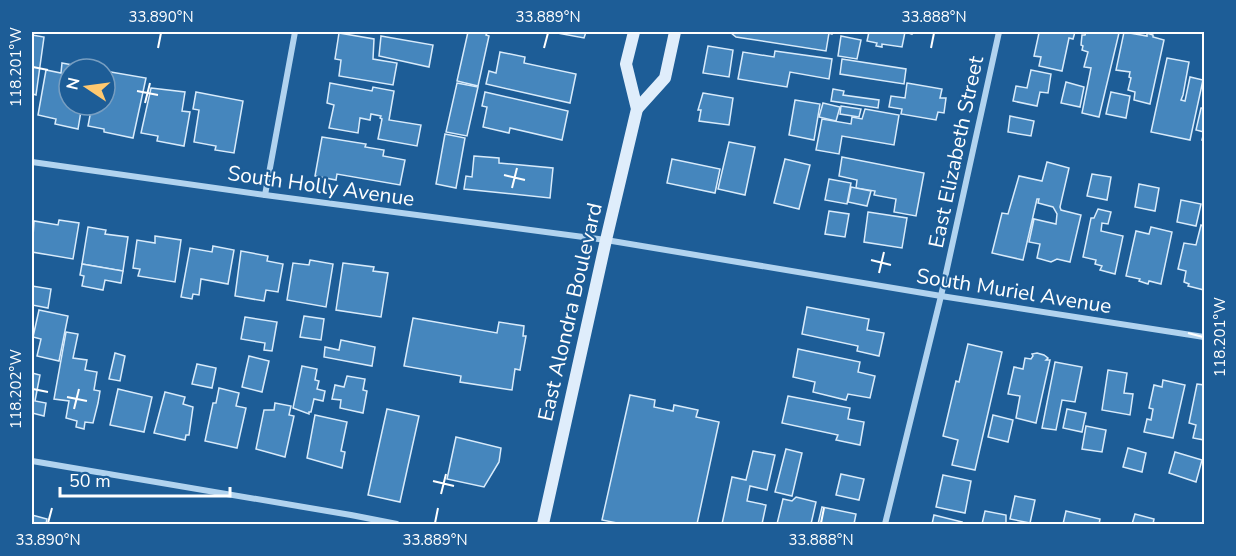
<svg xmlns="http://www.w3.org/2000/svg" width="1236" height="556" font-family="'Nunito Sans',sans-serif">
	<rect width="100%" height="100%" fill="#1d5d97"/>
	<!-- building -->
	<g fill="#4586bd" stroke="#d8ebfb" stroke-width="1.5">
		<polygon points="466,32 487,32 486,35 489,36 478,86 457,81 468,32"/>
		<polygon points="552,32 586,32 584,38"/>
		<polygon points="721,32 833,32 832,34 829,33 826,51 736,37 731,33"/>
		<polygon points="869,32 913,32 912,34 905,32 902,47 882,44 882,47 876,46 877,43 867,41"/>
		<polygon points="1036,32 1075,32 1073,39 1069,38 1062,71 1039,66 1041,57 1034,56 1039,33"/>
		<polygon points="1086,32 1119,33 1099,117 1082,113 1091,68 1084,67 1088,52 1082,50 1083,46 1081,45 1082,35 1085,35"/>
		<polygon points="1124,32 1147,36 1147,33 1153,35 1153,37 1164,40 1150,104 1134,100 1135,92 1128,90 1131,78 1129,77 1130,72 1116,70"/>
		<polygon points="339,33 374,39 373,59 397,63 393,85 339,76 341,60 335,59"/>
		<polygon points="32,35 44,37 36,95 33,94 32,106"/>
		<polygon points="381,36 433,45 429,67 379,56"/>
		<polygon points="841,36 861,40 857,59 838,56"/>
		<polygon points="708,46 733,50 729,77 703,73"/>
		<polygon points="775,51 832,59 829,79 790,72 787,87 738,79 743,52 774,57"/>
		<polygon points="500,52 525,57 524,63 576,74 570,103 486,84 489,71 496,73"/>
		<polygon points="1167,58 1189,62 1183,95 1181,100 1185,101 1190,77 1203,80 1190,140 1151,132"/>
		<polygon points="842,59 906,69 904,84 840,74"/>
		<polygon points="62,63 89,68 69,69 69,105 82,105 78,129 55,124 56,119 38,115 46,70 61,73"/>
		<polygon points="1031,70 1051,74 1048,93 1040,92 1037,106 1013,101 1016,86 1027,88"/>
		<polygon points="105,71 146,78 133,138 104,132 104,129 88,126 92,105 105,105"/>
		<polygon points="1066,82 1084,87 1080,107 1061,103"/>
		<polygon points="330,83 372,91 373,87 394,91 389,120 421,125 417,146 378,139 382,119 380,118 381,116 371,114 370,120 360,118 358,133 329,128 334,105 327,103"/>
		<polygon points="457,83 478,87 467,136 446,132"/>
		<polygon points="907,83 942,89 940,98 946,98 944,113 938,112 936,120 901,114 902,109 889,107 891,96 905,98"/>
		<polygon points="151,88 185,92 182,111 190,112 184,146 157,141 158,136 141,133"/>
		<polygon points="833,89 844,91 843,95 879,100 878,108 831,101"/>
		<polygon points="196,92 243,101 234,153 215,150 216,146 194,142 199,110 193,109"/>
		<polygon points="485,92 568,111 562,140 510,128 509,133 483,127 487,107 482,106"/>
		<polygon points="1111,92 1130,96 1126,118 1106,114"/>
		<polygon points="703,93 733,98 729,125 699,121 701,110 698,110"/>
		<polygon points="795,100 820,104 814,140 789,135"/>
		<polygon points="823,103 840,107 836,121 819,117"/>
		<polygon points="841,106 861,109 859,117 840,114"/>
		<polygon points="1201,108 1204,108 1204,141 1202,140 1204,132 1196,130"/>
		<polygon points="865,109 899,115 894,145 842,136 839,154 816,150 822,119 851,124 852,117 862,119"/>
		<polygon points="1010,116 1034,121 1031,136 1008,132"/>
		<polygon points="445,134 465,138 456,188 436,184"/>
		<polygon points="322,137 366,144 365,147 384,150 383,156 405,160 400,185 337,174 336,180 315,176"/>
		<polygon points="729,142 755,147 745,195 718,189"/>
		<polygon points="474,156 499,158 499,163 553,168 550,198 464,189 466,176 472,177"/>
		<polygon points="842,157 924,173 916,216 894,212 896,199 874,195 875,191 856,188 857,180 839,176"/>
		<polygon points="672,159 720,169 715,193 667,183"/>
		<polygon points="785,159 810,165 799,209 774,203"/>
		<polygon points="1047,162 1069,168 1060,207 1061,210 1081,215 1070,262 1057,259 1051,262 1037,258 1040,244 1029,242 1034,219 1056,224 1057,214 1053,207 1038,203 1039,199 1037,199 1023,260 992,253 1002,213 1008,214 1019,176 1042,181"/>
		<polygon points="1092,174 1111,177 1107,200 1087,196"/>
		<polygon points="829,179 851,183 847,204 825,200"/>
		<polygon points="1139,184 1159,188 1155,211 1135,207"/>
		<polygon points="851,187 871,191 867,206 848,202"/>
		<polygon points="1181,200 1201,204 1196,226 1177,222"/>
		<polygon points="1098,209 1111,212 1108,224 1102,223 1101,231 1123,236 1115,274 1100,270 1102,266 1095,264 1096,260 1083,257 1091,218 1094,218"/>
		<polygon points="829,211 849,214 845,237 825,234"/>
		<polygon points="868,212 907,218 902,248 864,242"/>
		<polygon points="59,220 79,223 73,259 32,252 34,221 58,225"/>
		<polygon points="1201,225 1204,226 1204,290 1188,286 1189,284 1184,282 1186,271 1178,269 1184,243 1196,245"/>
		<polygon points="88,227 106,230 105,234 128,237 123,271 82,264"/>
		<polygon points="1151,227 1172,232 1161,284 1149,281 1148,284 1139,281 1140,279 1126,276 1136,231 1149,234"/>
		<polygon points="155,236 181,240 175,282 138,276 140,269 133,268 137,240 155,243"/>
		<polygon points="213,246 234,250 228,284 201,279 199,295 193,294 192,299 181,297 190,248 212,252"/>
		<polygon points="241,251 268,256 267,261 283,264 278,292 266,290 264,301 235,296"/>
		<polygon points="310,260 333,264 326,307 287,300 293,263 309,265"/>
		<polygon points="343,263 374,267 373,271 388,273 381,317 336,310"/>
		<polygon points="82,264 123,271 121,283 105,280 103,290 82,286 84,276 80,275"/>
		<polygon points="32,286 51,289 48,308 32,305"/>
		<polygon points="807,307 869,319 867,330 884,333 879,356 857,351 858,346 802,334"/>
		<polygon points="39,310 68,316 59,361 37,356 41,339 33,337"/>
		<polygon points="304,316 324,319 321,340 300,337"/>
		<polygon points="245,317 277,322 272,351 264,350 265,343 241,339"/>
		<polygon points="413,318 497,333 499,322 524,326 523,336 526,336 520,370 515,369 512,390 460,382 461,376 404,366"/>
		<polygon points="66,332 78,334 73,358 87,360 85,370 97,372 94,390 100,391 98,403 93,423 85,422 84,429 76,427 77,421 66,418 69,401 54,399"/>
		<polygon points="341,340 375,347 372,366 324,357 325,347 339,350"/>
		<polygon points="968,344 1002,352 975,470 952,465 958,440 943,436 956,381 959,382"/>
		<polygon points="798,349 860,362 858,372 875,376 870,398 848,394 846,400 813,392 815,382 793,377"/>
		<polygon points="115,353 125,356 120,381 109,379"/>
		<polygon points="1037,353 1044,355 1048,358 1046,360 1050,360 1036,423 1016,418 1020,396 1008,394 1014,367 1023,369 1025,358 1031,359 1033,356 1032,354"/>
		<polygon points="249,356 269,361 262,392 242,387"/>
		<polygon points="1055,362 1082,367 1075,402 1062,400 1056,430 1042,428"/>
		<polygon points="197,364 216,368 212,388 192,384"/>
		<polygon points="302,366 317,369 315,380 319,381 317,389 325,391 323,401 314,399 311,412 309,412 309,414 293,408"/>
		<polygon points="1108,370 1127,373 1124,393 1133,394 1130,415 1102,410"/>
		<polygon points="32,373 40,375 35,401 46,403 44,416 32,413"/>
		<polygon points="347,376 365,379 363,390 367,391 363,413 340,408 341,400 332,399 335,385 344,387"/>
		<polygon points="1163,380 1185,385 1173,438 1144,432 1147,419 1151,420 1153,409 1149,408 1154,385 1162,387"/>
		<polygon points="1197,384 1204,385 1204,440 1193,438 1196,425 1189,423"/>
		<polygon points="219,388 239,393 236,406 246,408 237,448 205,441 213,403 216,403"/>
		<polygon points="118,389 152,397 144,432 110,425"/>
		<polygon points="165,392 185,397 183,404 193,407 189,435 186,435 185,440 154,433"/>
		<polygon points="630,395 655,400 654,407 673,411 674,405 698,410 696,417 719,422 697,524 622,524 602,520"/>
		<polygon points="788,396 850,408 848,419 864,422 860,445 836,440 838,435 782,423"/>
		<polygon points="275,403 291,406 289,415 294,416 285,457 256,449 264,410 274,410"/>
		<polygon points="387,409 419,416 400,502 368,495"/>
		<polygon points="1067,409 1086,413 1082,432 1063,428"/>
		<polygon points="315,415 347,422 341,451 345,452 342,468 307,458"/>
		<polygon points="993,415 1013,420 1008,442 988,437"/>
		<polygon points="1086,426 1106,430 1102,452 1082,449"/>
		<polygon points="456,437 501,448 499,462 484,487 447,479"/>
		<polygon points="1128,448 1146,453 1142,472 1123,467"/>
		<polygon points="786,449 802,453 792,496 775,492"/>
		<polygon points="753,451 775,455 767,490 750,486 747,501 766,505 762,524 722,524 732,477 746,480"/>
		<polygon points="1175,452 1202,460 1196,482 1169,473"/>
		<polygon points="841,474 864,479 859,500 836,495"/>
		<polygon points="943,475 971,481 965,513 936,507"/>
		<polygon points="1015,496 1035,500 1030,523 1010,519"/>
		<polygon points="796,497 816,502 811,524 777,524 783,499 792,501"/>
		<polygon points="822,507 856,514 854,524 818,524"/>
		<polygon points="985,511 1006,515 1006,524 982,524"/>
		<polygon points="1066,511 1100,519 1099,524 1063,524"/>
		<polygon points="1135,514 1154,519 1153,524 1132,524"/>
		<polygon points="32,515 47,519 46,524 32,524"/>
		<polygon points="934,515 962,522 961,524 932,524"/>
	</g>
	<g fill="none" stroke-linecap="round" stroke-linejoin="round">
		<!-- street -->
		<g stroke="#b1d3ef" stroke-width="6">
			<polyline points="32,162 265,195 606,240 941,296 1204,337"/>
			<polyline points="265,195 295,32"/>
			<polyline points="32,461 351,515 397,524"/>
			<polyline points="885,524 941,296 999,32"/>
		</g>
		<!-- secondary -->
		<g stroke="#dfedfb" stroke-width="12">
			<polyline points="637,109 665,78 675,32"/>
			<polyline points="543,524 606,240 637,109 626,64 634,32"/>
		</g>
	</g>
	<!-- ticks -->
	<path fill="none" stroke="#fff" stroke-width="2" d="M158,48L161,33M544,48L548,33M931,48L934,33M33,67L48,70M137,91L158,95M145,103L150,83M504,175L525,180M512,188L517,168M871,260L891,265M879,273L884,252M1188,333L1203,337M33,389L48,392M67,397L87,401M74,409L79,389M433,481L454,486M441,494L446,474M48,523L52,508M435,523L438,508M821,523L824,508"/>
	<g text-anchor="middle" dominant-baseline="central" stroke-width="4.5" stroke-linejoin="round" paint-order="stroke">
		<!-- street labels -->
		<g font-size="21" fill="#fff" stroke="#1d5d97">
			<text transform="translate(956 152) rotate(-78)">East Elizabeth Street</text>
			<text transform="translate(321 186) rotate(8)">South Holly Avenue</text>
			<text transform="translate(1014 291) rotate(9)">South Muriel Avenue</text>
			<text transform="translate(570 312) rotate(-77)">East Alondra Boulevard</text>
		</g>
	</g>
	<!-- border -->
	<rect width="1236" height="556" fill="none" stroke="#1d5d97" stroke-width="66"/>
	<!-- north arrow -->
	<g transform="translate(87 87) rotate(283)"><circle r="28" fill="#1d5d97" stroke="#779ec1" stroke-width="1.5"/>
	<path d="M0-4.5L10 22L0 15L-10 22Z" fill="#ffc970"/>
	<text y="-9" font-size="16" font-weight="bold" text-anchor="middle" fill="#ffffff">N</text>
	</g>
	<!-- scale -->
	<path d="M60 487v9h170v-9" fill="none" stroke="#ffffff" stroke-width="3"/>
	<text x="69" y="487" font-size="18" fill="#ffffff" stroke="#1d5d97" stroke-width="4.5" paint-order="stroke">50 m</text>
	<rect x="33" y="33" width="1170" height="490" fill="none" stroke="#fff" stroke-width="2"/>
	<g font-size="15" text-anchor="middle" fill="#fff">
		<text x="161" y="22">33.890°N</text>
		<text x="548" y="22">33.889°N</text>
		<text x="934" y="22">33.888°N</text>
		<text transform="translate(16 67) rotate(-90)" y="5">118.201°W</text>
		<text transform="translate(1220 337) rotate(-90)" y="5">118.201°W</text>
		<text transform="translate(16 389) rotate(-90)" y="5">118.202°W</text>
		<text x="48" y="545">33.890°N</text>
		<text x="435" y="545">33.889°N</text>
		<text x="821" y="545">33.888°N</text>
	</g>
</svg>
